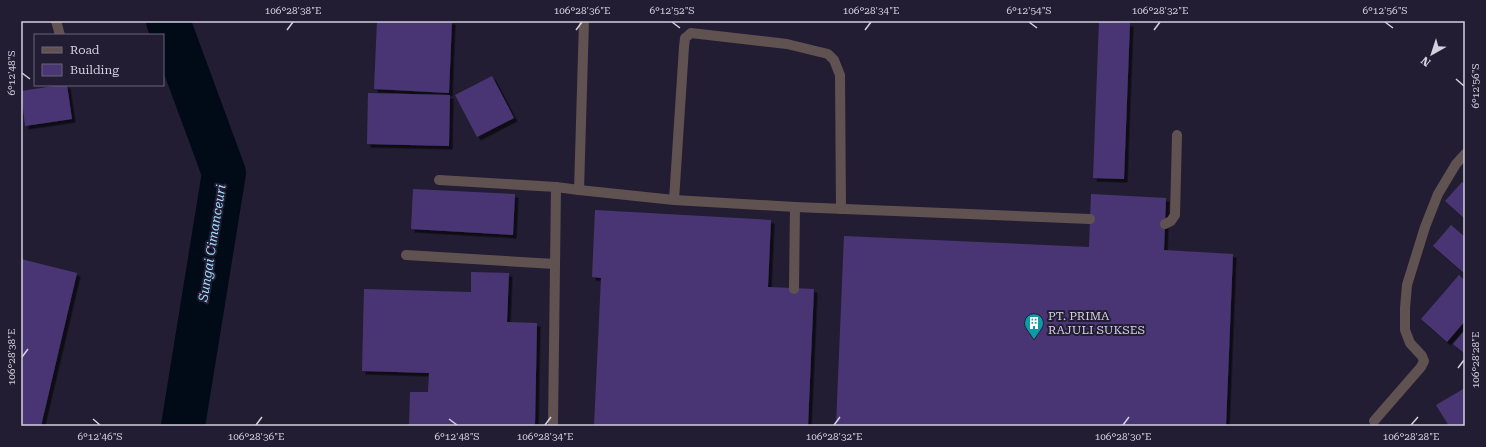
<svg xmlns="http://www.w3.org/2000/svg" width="1486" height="447" font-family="'Roboto Serif',serif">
	<defs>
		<filter id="shadow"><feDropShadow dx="3.5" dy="3.5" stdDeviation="0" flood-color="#0009"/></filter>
	</defs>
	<rect width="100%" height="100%" fill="#231d33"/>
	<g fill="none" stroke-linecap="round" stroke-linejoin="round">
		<!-- river -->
		<polyline stroke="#000b17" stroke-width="44" points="168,21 224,173 183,426"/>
	</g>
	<!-- building -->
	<g fill="#493673" filter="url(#shadow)">
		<polygon points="377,21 452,21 449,93 374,89"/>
		<polygon points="1099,21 1130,23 1124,179 1093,178"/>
		<polygon points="492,76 514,118 477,137 455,95"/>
		<polygon points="61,85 67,85 72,119 25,126 21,91"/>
		<polygon points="368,93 450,95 449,146 367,144"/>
		<polygon points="1462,182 1465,185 1465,219 1445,201"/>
		<polygon points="413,189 515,194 513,235 411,229"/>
		<polygon points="1091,194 1166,198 1164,250 1233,254 1226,426 836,426 844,236 1089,247"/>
		<polygon points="595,210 771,220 768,287 814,289 808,426 594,426 601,278 592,277"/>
		<polygon points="1451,225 1465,237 1465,274 1433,246"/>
		<polygon points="21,259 77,273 41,426 21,426"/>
		<polygon points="471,272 509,273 507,322 537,323 535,426 409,426 410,392 428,392 429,373 362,371 364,289 471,292"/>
		<polygon points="1459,275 1465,281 1465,321 1447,342 1421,319"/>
		<polygon points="1465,330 1465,354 1453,344"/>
		<polygon points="1465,388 1465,426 1449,426 1436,405"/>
	</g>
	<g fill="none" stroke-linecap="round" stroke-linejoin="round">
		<!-- lane -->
		<g stroke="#605251" stroke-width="10">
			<polyline points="439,180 556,187"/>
			<polyline points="579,190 674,200 795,207 1090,219"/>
			<polyline points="674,200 684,47 685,38 691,33 787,44 828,54 834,60 840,75 841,209"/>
			<polyline points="1165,224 1171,221 1175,215 1177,135"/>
			<polyline points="406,255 555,264"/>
			<polyline points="794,289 795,207"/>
			<polyline points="553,426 556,187 579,190 584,21"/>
		</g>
		<!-- street -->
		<g stroke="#605251" stroke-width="10">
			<polyline points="56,21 60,35"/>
			<polyline points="1374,421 1421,367 1424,361 1422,356 1410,343 1405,330 1405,308 1407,285 1425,227 1438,194 1456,164 1465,154"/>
		</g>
	</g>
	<!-- ticks -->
	<path fill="none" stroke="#d3d0df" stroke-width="1.5" d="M672,22L680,28M1029,22L1037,28M1385,22L1393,28M287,30L293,22M576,30L582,22M865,30L871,22M1154,30L1160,22M22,73L30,79M1456,79L1464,86M22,357L28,349M1458,368L1464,360M93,419L100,425M449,419L457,425M256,425L262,417M545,425L551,417M834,425L840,417M1123,425L1129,417M1411,425L1418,417"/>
	<!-- icons -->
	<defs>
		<symbol id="building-pin" viewBox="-11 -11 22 30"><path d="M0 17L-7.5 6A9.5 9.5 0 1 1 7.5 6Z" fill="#0f9aa8" stroke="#231d33"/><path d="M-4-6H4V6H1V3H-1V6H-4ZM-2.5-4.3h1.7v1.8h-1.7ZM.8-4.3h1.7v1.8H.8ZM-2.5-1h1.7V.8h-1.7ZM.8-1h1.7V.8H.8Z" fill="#fff"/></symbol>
	</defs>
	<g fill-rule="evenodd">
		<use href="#building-pin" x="1023" y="312" width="22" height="30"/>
	</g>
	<g text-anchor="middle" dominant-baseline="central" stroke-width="4" stroke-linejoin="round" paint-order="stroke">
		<!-- poi labels -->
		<g font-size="12" fill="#d3d0df" stroke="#231d33" text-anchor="start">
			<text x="1048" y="316">PT. PRIMA<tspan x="1048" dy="14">RAJULI SUKSES</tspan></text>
		</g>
		<!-- water labels -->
		<g font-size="13" font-style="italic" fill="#9fdcfe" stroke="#231d33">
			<text transform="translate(212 243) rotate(-81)">Sungai Cimanceuri</text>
		</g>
	</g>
	<!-- border -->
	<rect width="1486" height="447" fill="none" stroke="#231d33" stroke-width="44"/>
	<!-- legend -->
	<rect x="34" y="34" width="130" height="52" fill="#231d33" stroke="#696578"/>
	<rect x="42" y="47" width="20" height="6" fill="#605251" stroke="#696578"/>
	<text x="70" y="54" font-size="12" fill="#d3d0df">Road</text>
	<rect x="42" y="64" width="20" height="12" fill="#493673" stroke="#696578"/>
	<text x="70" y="74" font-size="12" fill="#d3d0df">Building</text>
	<!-- north arrow -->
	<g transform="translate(1432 54) rotate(219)" stroke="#231d33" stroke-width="3" paint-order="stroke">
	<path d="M0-3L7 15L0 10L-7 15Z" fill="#d3d0df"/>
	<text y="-6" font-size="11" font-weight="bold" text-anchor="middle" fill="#d3d0df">N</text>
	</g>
	<rect x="22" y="22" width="1442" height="403" fill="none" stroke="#d3d0df" stroke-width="1.5"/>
	<g font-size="10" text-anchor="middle" fill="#d3d0df">
		<text x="293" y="14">106°28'38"E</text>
		<text x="582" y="14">106°28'36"E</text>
		<text x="672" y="14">6°12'52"S</text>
		<text x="871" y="14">106°28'34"E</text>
		<text x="1029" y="14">6°12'54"S</text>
		<text x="1160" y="14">106°28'32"E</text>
		<text x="1385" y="14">6°12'56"S</text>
		<text transform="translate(11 73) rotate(-90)" y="4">6°12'48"S</text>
		<text transform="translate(1475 86) rotate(-90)" y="4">6°12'56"S</text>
		<text transform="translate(11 357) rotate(-90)" y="4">106°28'38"E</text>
		<text transform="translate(1475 360) rotate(-90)" y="4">106°28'28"E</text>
		<text x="100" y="440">6°12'46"S</text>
		<text x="256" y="440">106°28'36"E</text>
		<text x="457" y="440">6°12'48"S</text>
		<text x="545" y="440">106°28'34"E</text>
		<text x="834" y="440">106°28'32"E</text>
		<text x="1123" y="440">106°28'30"E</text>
		<text x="1411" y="440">106°28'28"E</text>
	</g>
</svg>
